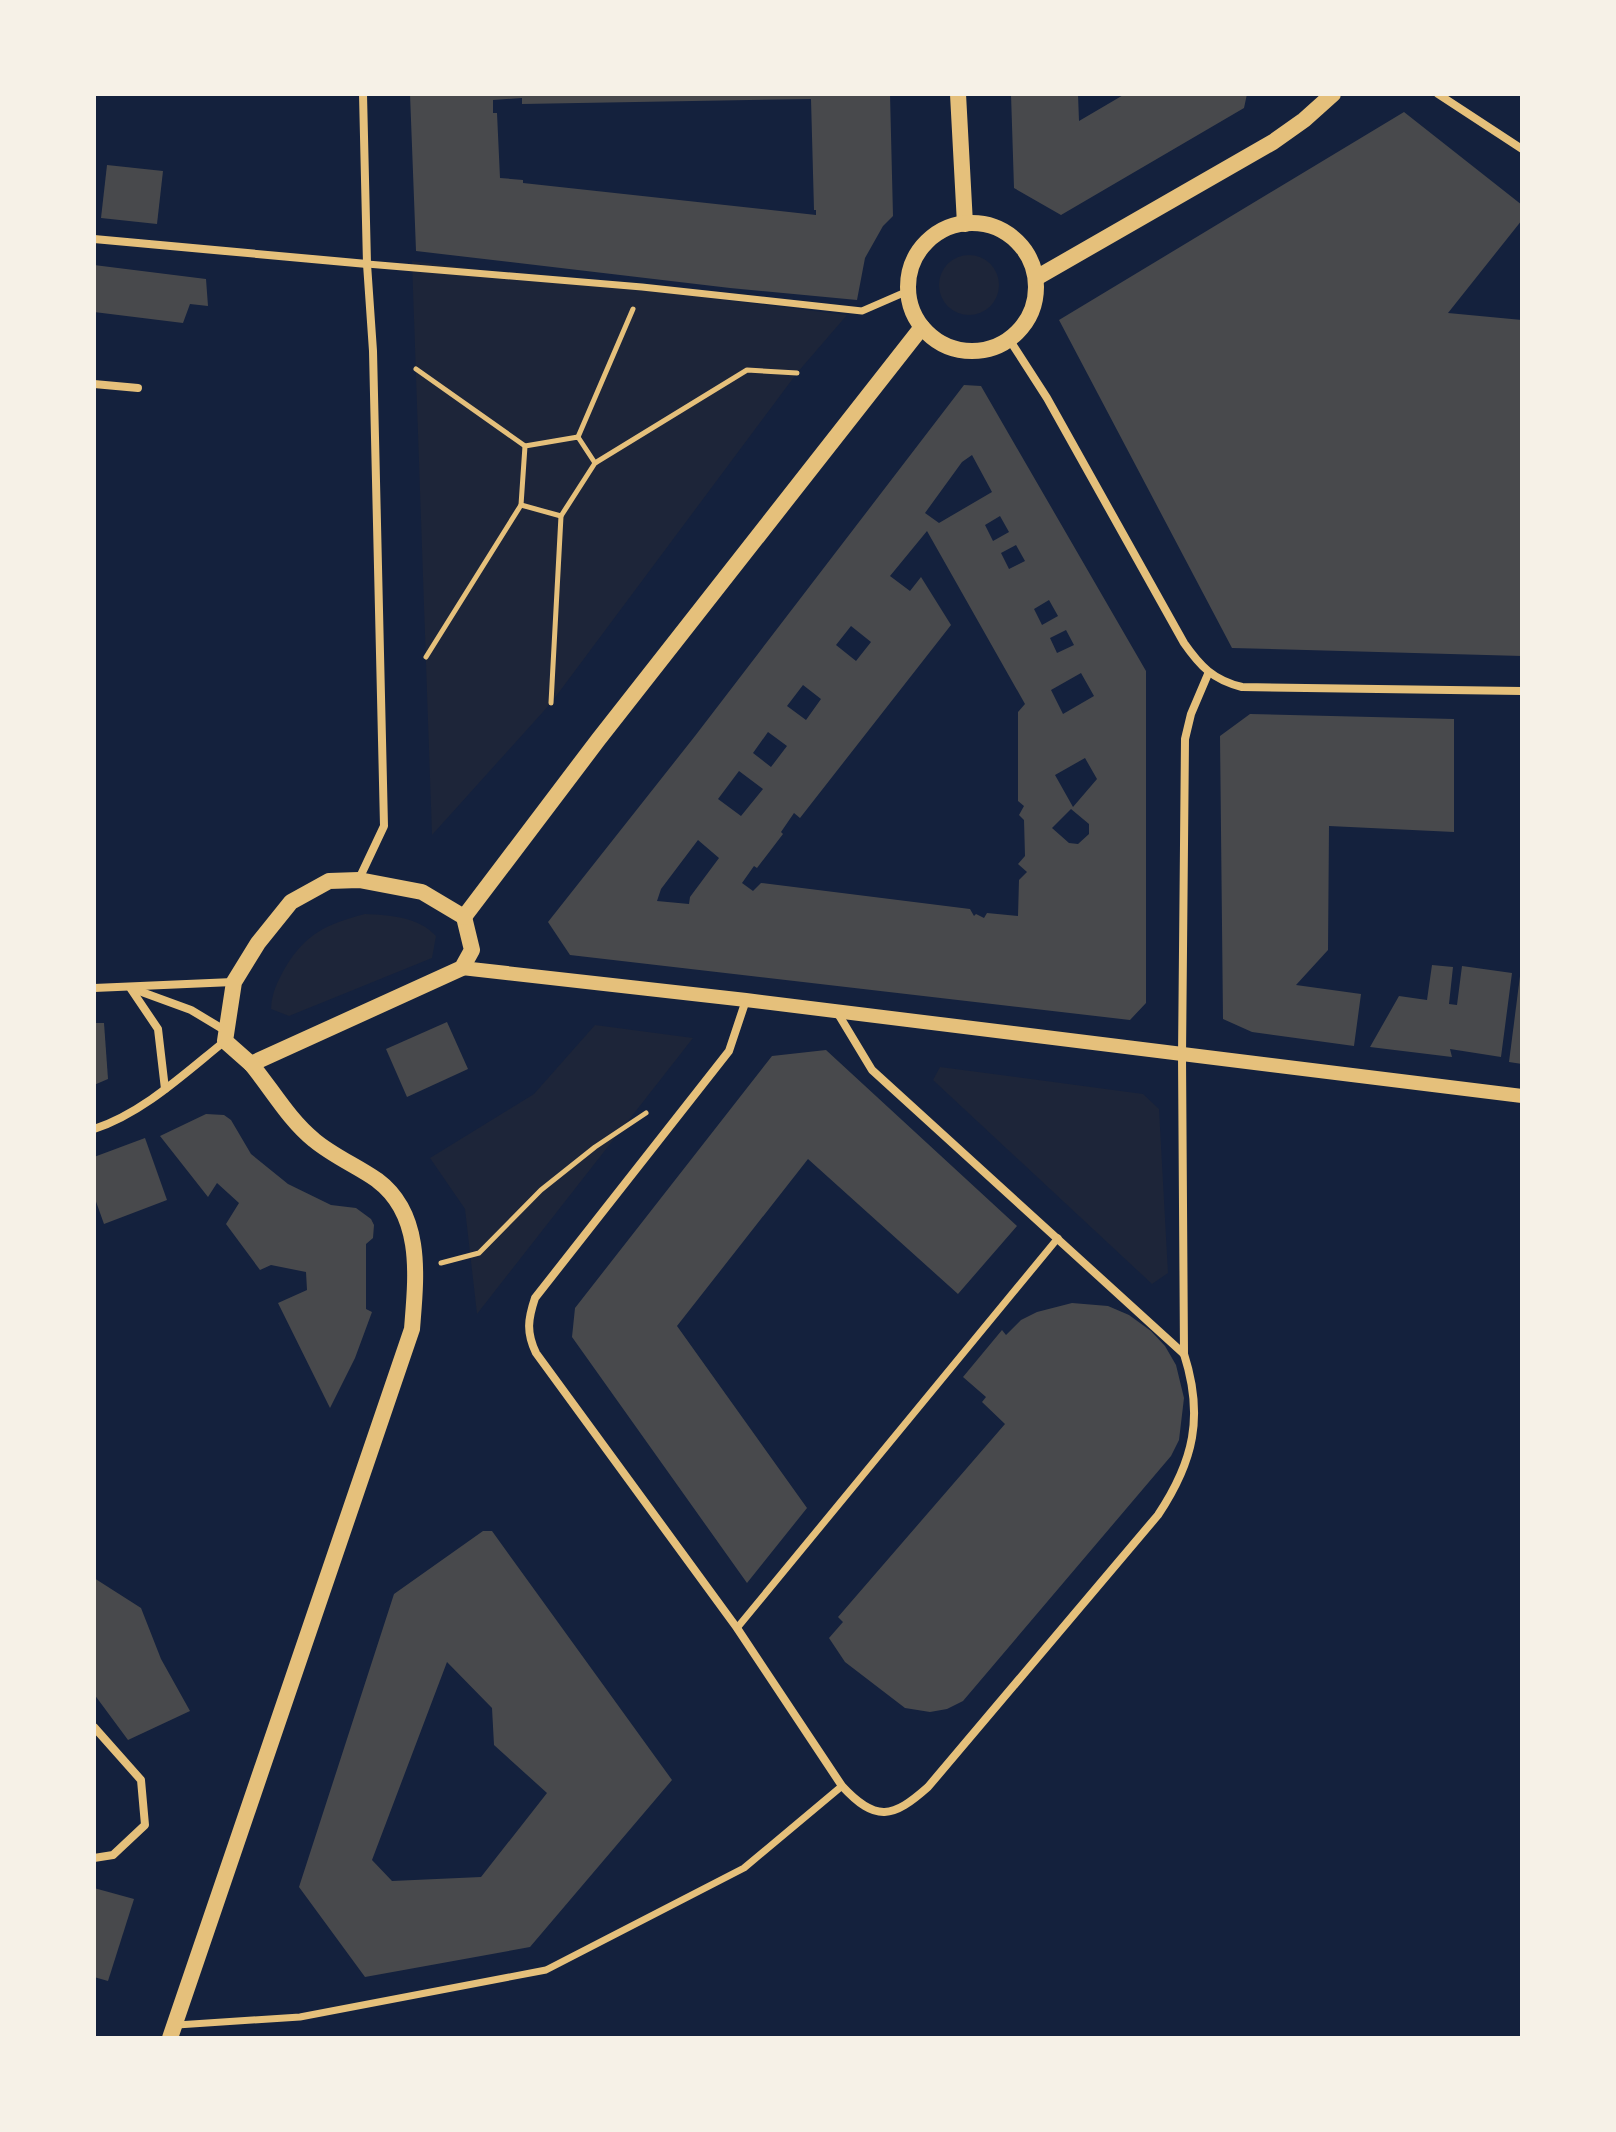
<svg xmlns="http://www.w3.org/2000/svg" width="1616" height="2132" font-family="'Public Sans',sans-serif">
	<rect width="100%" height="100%" fill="#14213d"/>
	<!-- green -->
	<g fill="#1d2539">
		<circle cx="969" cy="285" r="30"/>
		<polygon points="412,261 847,315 797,373 551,703 432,835"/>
		<path d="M365,914C390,915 419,917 436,936L432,958L289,1016L271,1009C272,992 277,983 285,968C306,933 327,924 365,914Z"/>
		<polygon points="595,1025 693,1038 477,1314 465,1209 430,1158 534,1094"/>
		<polygon points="940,1067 1143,1094 1159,1109 1168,1273 1152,1284 933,1080"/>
	</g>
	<!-- building -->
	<g fill="#48494c" fill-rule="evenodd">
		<path d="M410,94H890L893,216L883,226L865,258L857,300L730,288L416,251ZM522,98V104L811,99L814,210H816V215L523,183V180L500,178L497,113H493V100Z"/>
		<polygon points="1011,94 1078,94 1079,121 1125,94 1247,94 1244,108 1061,215 1014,188"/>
		<polygon points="1404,112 1522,205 1522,220 1448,313 1522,320 1522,656 1232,648 1059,320"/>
		<polygon points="107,165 163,171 157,224 101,218"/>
		<polygon points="94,265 206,279 208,306 190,304 183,323 94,312"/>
		<path d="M964,385L981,386L1146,671V1003L1130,1020L570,955L548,922L695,736ZM972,455L992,492L939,523L925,513L962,462ZM1000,516L1009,532L993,541L985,525ZM927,531L1025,704L1018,712V801L1024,806L1019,815L1024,820L1025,856L1018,864L1027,872L1019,880L1018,916L987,913L984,918L976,914L974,916L970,909L761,883L753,891L742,883L754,866L757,868L783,834L781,832L794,813L800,818L951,625L921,577L910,591L890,576ZM1016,545L1025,561L1009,569L1001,553ZM1049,600L1058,616L1042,625L1034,609ZM851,626L871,642L856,661L836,645ZM1066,630L1074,645L1057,653L1050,638ZM1081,673L1094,696L1063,714L1051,690ZM803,685L821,699L806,720L787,706ZM768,732L787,746L771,767L753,753ZM1085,758L1097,779L1073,807L1055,775ZM739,771L763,789L741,816L718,799ZM1071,809L1089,824V834L1078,844L1069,843L1052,828ZM698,840L719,858L690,897L689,904L657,901L661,889Z"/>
		<polygon points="1250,714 1454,719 1454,832 1329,826 1328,950 1296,985 1361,994 1354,1046 1252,1032 1223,1019 1220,736"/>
		<polygon points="1432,965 1453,967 1449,1004 1457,1005 1462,966 1512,973 1501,1057 1450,1049 1452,1057 1370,1047 1399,996 1427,1000"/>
		<polygon points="1520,976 1522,976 1522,1064 1509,1062"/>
		<polygon points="447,1022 468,1069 407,1097 386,1049"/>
		<polygon points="94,1023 104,1023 108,1079 94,1085"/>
		<polygon points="826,1050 1017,1226 958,1294 808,1159 677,1326 807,1508 747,1583 572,1337 575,1308 772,1056"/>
		<polygon points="206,1114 224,1115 231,1120 251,1154 288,1184 331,1205 356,1208 371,1219 374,1225 373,1238 366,1244 366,1309 372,1312 355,1358 330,1408 278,1303 307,1290 306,1272 271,1265 260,1270 226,1224 239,1203 217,1183 208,1197 160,1136"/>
		<polygon points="145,1138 167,1200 104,1224 94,1196 94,1157"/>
		<polygon points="1072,1303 1108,1306 1129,1315 1151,1331 1165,1346 1176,1365 1184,1398 1179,1440 1171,1456 963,1701 947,1709 930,1712 905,1708 845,1662 829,1638 843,1622 838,1617 1005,1424 982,1402 986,1397 963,1377 1002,1330 1006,1335 1021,1320 1037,1312"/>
		<path d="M483,1531H492L672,1780L530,1947L365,1977L299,1887L394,1594ZM447,1662L492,1708L494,1745L547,1793L481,1877L392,1881L372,1860Z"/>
		<polygon points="94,1578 141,1608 161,1659 190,1711 128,1740 94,1694"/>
		<polygon points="94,1888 134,1899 108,1981 94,1977"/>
	</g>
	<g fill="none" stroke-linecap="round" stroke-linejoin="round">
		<!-- path -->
		<g stroke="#e5c07b" stroke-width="5">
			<polyline points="416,369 525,446"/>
			<polyline points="578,437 633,309"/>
			<polyline points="521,505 525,446 578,437 595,463"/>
			<polyline points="426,657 521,505 561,516"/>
			<polyline points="551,703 561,516 595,463 747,370 797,373"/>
			<polyline points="441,1263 479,1253 541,1190 595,1147 646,1113"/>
		</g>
		<!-- pedestrian -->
		<g stroke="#e5c07b" stroke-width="7">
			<polyline points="367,264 642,287 862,311 908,291"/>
			<polyline points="737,1628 1058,1238"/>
			<polyline points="177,2025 300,2017 546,1970 744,1868 842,1786"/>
		</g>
		<!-- minor -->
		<g stroke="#e5c07b" stroke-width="8">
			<polyline points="1438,94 1522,149"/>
			<polyline points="94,239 367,264"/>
			<path d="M1009,339L1047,398L1184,643C1200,666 1213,680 1242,687L1522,691"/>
			<polyline points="94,384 138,388"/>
			<polyline points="359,879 384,826 373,351 367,264 363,94"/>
			<polyline points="94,988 233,982"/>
			<polyline points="131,989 158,1029 165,1089"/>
			<polyline points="139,991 191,1010 226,1031"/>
			<path d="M746,1000L729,1051L535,1298C528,1319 526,1332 536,1353L737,1628L842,1786C876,1823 893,1818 928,1787L1158,1515C1194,1461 1204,1416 1184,1354L872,1070L837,1012"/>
			<path d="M94,1129C143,1113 185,1073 225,1041"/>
			<polyline points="1184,1354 1182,1056 1185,739 1191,714 1208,674"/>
			<polyline points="94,1727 141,1780 145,1825 113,1855 94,1858"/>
		</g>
		<!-- tertiary -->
		<polyline stroke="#e5c07b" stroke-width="14" points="462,968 746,1000 1522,1096"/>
		<!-- secondary -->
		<g stroke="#e5c07b" stroke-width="16">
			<polyline points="958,94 965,224"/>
			<circle cx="972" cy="287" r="64"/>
			<polyline points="1036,278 1273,142 1304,120 1333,94"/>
			<polygon points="359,880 422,892 464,917 472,950 462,968 251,1064 225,1041 234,982 258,943 291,902 329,881"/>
			<polyline points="464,917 598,740 922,327"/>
			<path d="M170,2038L412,1329C416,1278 424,1215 377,1180C357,1166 333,1156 314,1140C289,1120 271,1088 251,1064"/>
		</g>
	</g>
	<!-- border -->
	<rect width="1616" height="2132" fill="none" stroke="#f6f1e7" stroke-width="192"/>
</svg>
